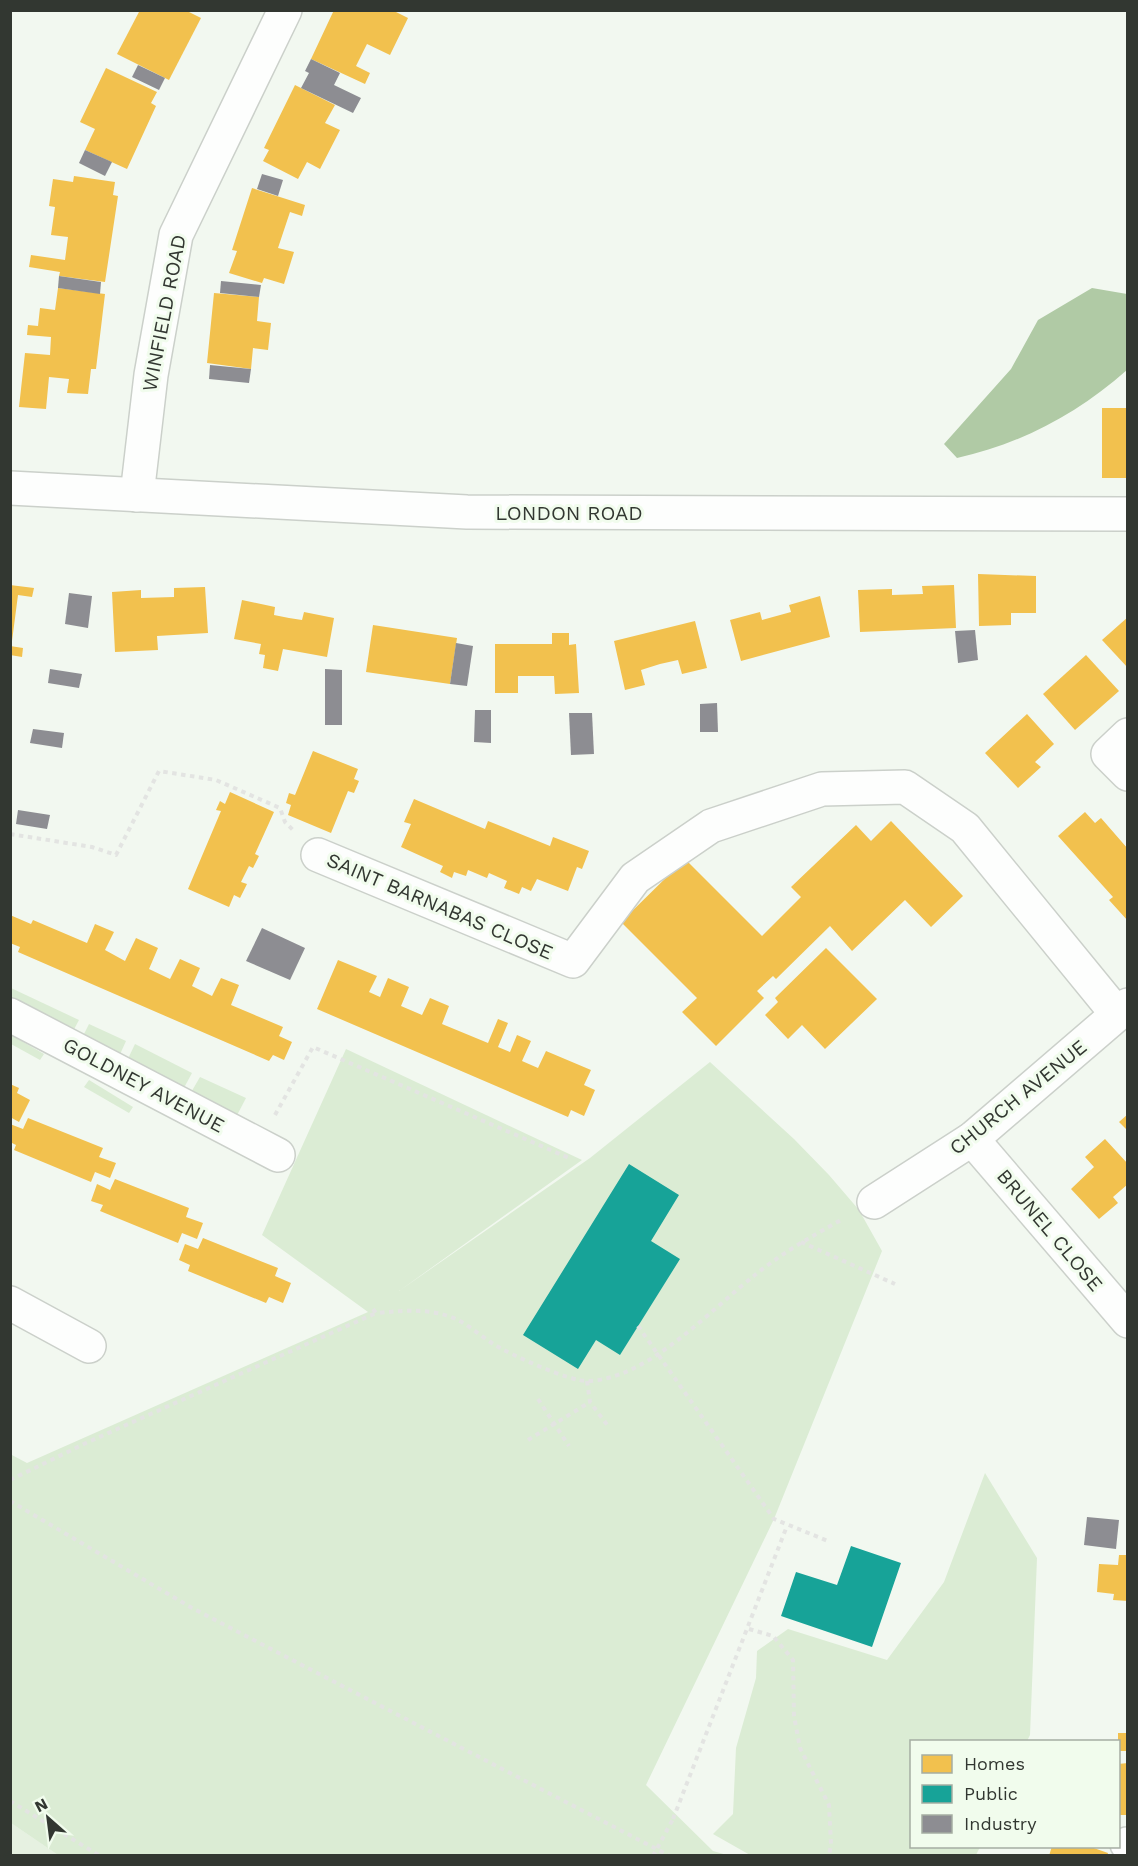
<svg xmlns="http://www.w3.org/2000/svg" width="1138" height="1866" font-family="'Work Sans',sans-serif">
	<rect width="100%" height="100%" fill="#f2f8f0"/>
	<!-- built -->
	<polygon fill="#e6f1e1" points="11,1823 58,1855 11,1855"/>
	<!-- green -->
	<g fill="#dbecd4">
		<polygon points="11,988 79,1020 71,1035 11,1000"/>
		<polygon points="89,1024 126,1041 117,1061 81,1040"/>
		<polygon points="11,1035 44,1054 40,1060 11,1044"/>
		<polygon points="135,1044 192,1073 179,1097 125,1065"/>
		<polygon points="346,1049 582,1160 399,1291 590,1158 710,1062 794,1139 829,1175 859,1210 882,1251 774,1519 646,1785 713,1851 727,1855 58,1855 11,1823 10,1454 27,1463 368,1312 262,1235"/>
		<polygon points="200,1077 246,1098 234,1121 186,1101"/>
		<polygon points="89,1080 133,1107 129,1113 84,1087"/>
		<polygon points="985,1473 1037,1558 1030,1735 1027,1741 912,1742 912,1846 980,1847 976,1855 750,1855 713,1834 733,1814 736,1748 756,1678 757,1651 788,1629 887,1660 944,1582"/>
	</g>
	<!-- water -->
	<path fill="#b0caa5" d="M1092,288L1127,294V370C1077,414 1023,443 957,458L944,444L1011,369L1038,320Z"/>
	<!-- homes -->
	<g fill="#f2c14e">
		<polygon points="140,10 185,10 201,18 169,80 117,54"/>
		<polygon points="334,10 392,10 408,18 390,55 367,44 356,66 370,73 365,84 311,59"/>
		<polygon points="106,68 157,92 151,103 156,106 127,169 85,150 95,129 80,122"/>
		<polygon points="295,85 335,105 325,123 340,130 320,169 307,162 298,179 263,161 269,150 264,148"/>
		<polygon points="74,176 115,182 113,195 118,196 105,282 59,276 60,272 29,267 31,255 65,260 68,237 51,235 55,207 49,206 53,179 73,182"/>
		<polygon points="252,188 305,205 302,216 290,212 278,248 294,252 284,284 264,278 262,283 229,273 237,251 232,250"/>
		<polygon points="58,288 105,294 96,369 91,369 88,394 67,393 69,379 49,377 46,409 19,407 25,353 50,355 51,337 27,335 28,325 38,326 40,308 55,310"/>
		<polygon points="214,293 259,297 257,321 271,323 268,350 253,348 251,369 207,363"/>
		<rect x="1102" y="408" width="26" height="70"/>
		<polygon points="978,574 1036,576 1036,613 1011,613 1011,625 979,626"/>
		<polygon points="10,585 34,588 32,597 18,595 12,641"/>
		<polygon points="954,585 956,628 860,632 858,590 892,589 892,595 923,594 922,586"/>
		<polygon points="205,587 208,633 157,636 158,650 115,652 112,592 141,590 141,598 174,597 174,588"/>
		<polygon points="820,596 830,637 741,661 730,620 760,612 762,620 791,612 789,605"/>
		<polygon points="242,600 275,607 274,615 289,618 302,620 304,612 334,618 327,657 283,649 278,671 263,668 265,655 259,654 261,644 234,639"/>
		<polygon points="1128,617 1128,668 1102,640"/>
		<polygon points="695,621 707,668 682,674 678,660 660,664 641,670 645,685 625,690 614,641"/>
		<polygon points="373,625 457,638 450,684 366,672"/>
		<polygon points="552,633 569,633 569,645 576,644 579,693 555,694 554,676 518,676 518,693 495,693 495,644 552,644"/>
		<polygon points="10,646 23,648 22,657 10,655"/>
		<polygon points="1086,655 1119,691 1075,730 1043,694"/>
		<polygon points="1027,714 1054,744 1035,762 1041,767 1018,788 985,753"/>
		<polygon points="313,751 358,769 354,779 359,781 354,793 348,791 331,833 288,815 291,805 286,803 289,793 295,795"/>
		<polygon points="230,792 274,812 255,854 259,856 253,868 249,866 241,882 247,884 240,898 234,895 229,907 188,889 221,811 216,810 220,801 225,804"/>
		<polygon points="414,799 485,829 488,821 550,846 553,837 589,851 582,869 577,867 568,891 537,879 531,891 522,887 519,894 504,888 507,881 489,873 487,878 468,870 466,876 454,872 452,878 440,872 443,866 401,847 411,824 404,822"/>
		<polygon points="1085,812 1095,823 1101,818 1128,849 1128,921 1109,900 1113,897 1058,836"/>
		<polygon points="891,821 963,896 931,927 905,900 852,951 830,926 776,979 773,976 757,991 764,998 716,1046 682,1012 697,998 621,922 685,859 762,936 801,897 791,887 856,825 871,841"/>
		<polygon points="10,915 31,924 33,920 87,943 95,924 114,932 105,950 125,961 136,938 158,948 149,969 170,979 180,959 200,968 192,986 212,996 221,978 239,985 231,1005 283,1027 279,1036 292,1042 284,1060 273,1055 269,1061 18,952 20,947 10,943"/>
		<polygon points="826,948 877,999 825,1049 802,1025 788,1039 765,1015 778,1002 775,998"/>
		<polygon points="338,960 377,976 369,992 380,997 388,978 409,987 401,1006 422,1015 430,998 449,1006 442,1024 488,1043 498,1019 508,1023 498,1047 510,1052 517,1035 531,1041 522,1061 538,1068 546,1051 591,1070 584,1085 595,1090 584,1116 571,1110 568,1117 317,1009"/>
		<polygon points="10,1084 19,1088 17,1093 30,1100 19,1122 10,1117"/>
		<polygon points="1128,1114 1128,1131 1119,1122"/>
		<polygon points="28,1118 103,1148 99,1157 116,1163 110,1178 95,1172 91,1182 14,1150 16,1145 10,1142 10,1124 23,1129"/>
		<polygon points="1105,1139 1128,1164 1128,1184 1113,1197 1118,1203 1099,1219 1071,1189 1094,1167 1085,1157"/>
		<polygon points="115,1179 189,1208 186,1217 203,1223 197,1239 182,1233 178,1243 100,1211 103,1205 91,1201 97,1184 110,1190"/>
		<polygon points="203,1238 278,1268 275,1276 291,1283 283,1303 269,1297 266,1303 188,1271 190,1265 179,1260 185,1244 198,1249"/>
		<polygon points="1119,1555 1128,1555 1128,1601 1113,1600 1114,1594 1097,1592 1099,1564 1118,1565"/>
		<rect x="1118" y="1733" width="10" height="18"/>
		<polygon points="1128,1763 1128,1815 1118,1815 1118,1764"/>
		<polygon points="1052,1846 1088,1846 1108,1853 1107,1856 1049,1856"/>
	</g>
	<!-- public -->
	<g fill="#17a398">
		<polygon points="629,1164 679,1195 651,1241 680,1259 620,1355 596,1340 578,1369 523,1335"/>
		<polygon points="851,1546 901,1563 872,1647 781,1616 796,1572 837,1585"/>
	</g>
	<!-- industry -->
	<g fill="#8d8d92">
		<polygon points="311,59 340,73 334,85 361,98 353,113 301,88 309,73 305,71"/>
		<polygon points="138,65 165,78 159,90 132,77"/>
		<polygon points="85,150 112,162 105,176 79,163"/>
		<polygon points="262,174 283,180 278,196 257,189"/>
		<polygon points="59,276 101,282 100,294 58,288"/>
		<polygon points="221,281 261,285 259,297 220,293"/>
		<polygon points="210,365 251,369 249,383 209,379"/>
		<polygon points="69,593 92,596 88,628 65,624"/>
		<polygon points="975,630 978,660 958,663 955,631"/>
		<polygon points="456,643 473,646 467,686 450,684"/>
		<polygon points="50,669 82,674 79,688 48,683"/>
		<polygon points="325,669 342,670 342,725 325,725"/>
		<polygon points="717,703 718,732 700,732 700,704"/>
		<polygon points="475,710 491,710 491,743 474,742"/>
		<polygon points="569,713 592,713 594,754 571,755"/>
		<polygon points="33,729 64,733 62,748 30,743"/>
		<polygon points="18,810 50,815 47,829 16,824"/>
		<polygon points="262,928 305,948 290,980 246,961"/>
		<polygon points="1087,1517 1119,1520 1116,1549 1084,1545"/>
	</g>
	<g fill="none" stroke-linecap="round" stroke-linejoin="round">
		<defs>
			<g id="minor">
				<polyline points="137,495 151,375 176,235 285,10"/>
				<polyline points="1128,735 1108,754 1128,774"/>
				<polyline points="318,855 573,961 635,878 711,826 822,789 905,787 965,828 1117,1014"/>
				<polyline points="10,1015 278,1155"/>
				<polyline points="972,1139 1128,1321"/>
				<polyline points="874,1202 972,1139 1128,1005"/>
				<polyline points="10,1303 89,1346"/>
				<polyline points="1127,1844 1128,1844"/>
			</g>
			<polyline id="major" points="10,488 467,512 1128,514"/>
		</defs>
		<!-- minor casing -->
		<use href="#minor" stroke="#cbd0ca" stroke-width="36"/>
		<!-- major casing -->
		<use href="#major" stroke="#cbd0ca" stroke-width="36"/>
		<!-- path -->
		<g stroke="#e3e4e2" stroke-width="4" stroke-dasharray="4.5 4.5" stroke-linecap="butt">
			<polyline points="10,834 92,847 116,855 159,771 216,780 280,808 285,822 293,830"/>
			<polyline points="275,1115 313,1047 569,1158"/>
			<polyline points="801,1242 895,1284"/>
			<path d="M373,1309L376,1313C401,1311 424,1308 448,1316C465,1321 480,1336 495,1345C511,1355 571,1382 588,1381C648,1379 709,1311 755,1275C782,1253 812,1236 843,1219"/>
			<polyline points="638,1326 774,1519 828,1541"/>
			<polyline points="587,1381 590,1402 608,1426"/>
			<polyline points="538,1399 569,1446"/>
			<polyline points="528,1440 590,1402"/>
			<polyline points="10,1480 86,1443 376,1313"/>
			<polyline points="10,1501 192,1608 670,1856"/>
			<polyline points="749,1629 773,1636 793,1660 794,1716 800,1748 829,1805 831,1844 829,1856"/>
			<polyline points="10,1801 100,1856"/>
			<polyline points="673,1819 787,1526"/>
		</g>
		<!-- minor -->
		<use href="#minor" stroke="#fdfefd" stroke-width="33"/>
		<!-- major -->
		<use href="#major" stroke="#fdfefd" stroke-width="33"/>
		<!-- path-bridge -->
		<polyline stroke="#e3e4e2" stroke-width="4" stroke-dasharray="4.5 4.5" stroke-linecap="butt" points="653,1856 673,1819"/>
	</g>
	<g text-anchor="middle" dominant-baseline="central" stroke-width="6" stroke-linejoin="round" paint-order="stroke">
		<!-- street labels -->
		<g font-size="20" fill="#323731" stroke="#f1fced">
			<text transform="translate(164 313) rotate(-79)">WINFIELD ROAD</text>
			<text x="569" y="513">LONDON ROAD</text>
			<text transform="translate(440 906) rotate(23)">SAINT BARNABAS CLOSE</text>
			<text transform="translate(144 1085) rotate(28)">GOLDNEY AVENUE</text>
			<text transform="translate(1018 1097) rotate(-39)">CHURCH AVENUE</text>
			<text transform="translate(1050 1230) rotate(50)">BRUNEL CLOSE</text>
		</g>
	</g>
	<!-- border -->
	<rect width="1138" height="1866" fill="none" stroke="#323731" stroke-width="24"/>
	<!-- legend -->
	<rect x="910" y="1740" width="210" height="108" fill="#f1fced" stroke="#a5ada2" stroke-width="1.5"/>
	<rect x="922" y="1755" width="30" height="18" fill="#f2c14e" stroke="#a5ada2" stroke-width="1.5"/>
	<text x="964" y="1770" font-size="18" fill="#323731">Homes</text>
	<rect x="922" y="1785" width="30" height="18" fill="#17a398" stroke="#a5ada2" stroke-width="1.5"/>
	<text x="964" y="1800" font-size="18" fill="#323731">Public</text>
	<rect x="922" y="1815" width="30" height="18" fill="#8d8d92" stroke="#a5ada2" stroke-width="1.5"/>
	<text x="964" y="1830" font-size="18" fill="#323731">Industry</text>
	<!-- north arrow -->
	<g transform="translate(48 1818) rotate(332)" stroke="#f1fced" stroke-width="4.5" paint-order="stroke">
	<path d="M0-4.5L10 22L0 15L-10 22Z" fill="#323731"/>
	<text y="-9" font-size="16" font-weight="bold" text-anchor="middle" fill="#323731">N</text>
	</g>
</svg>
